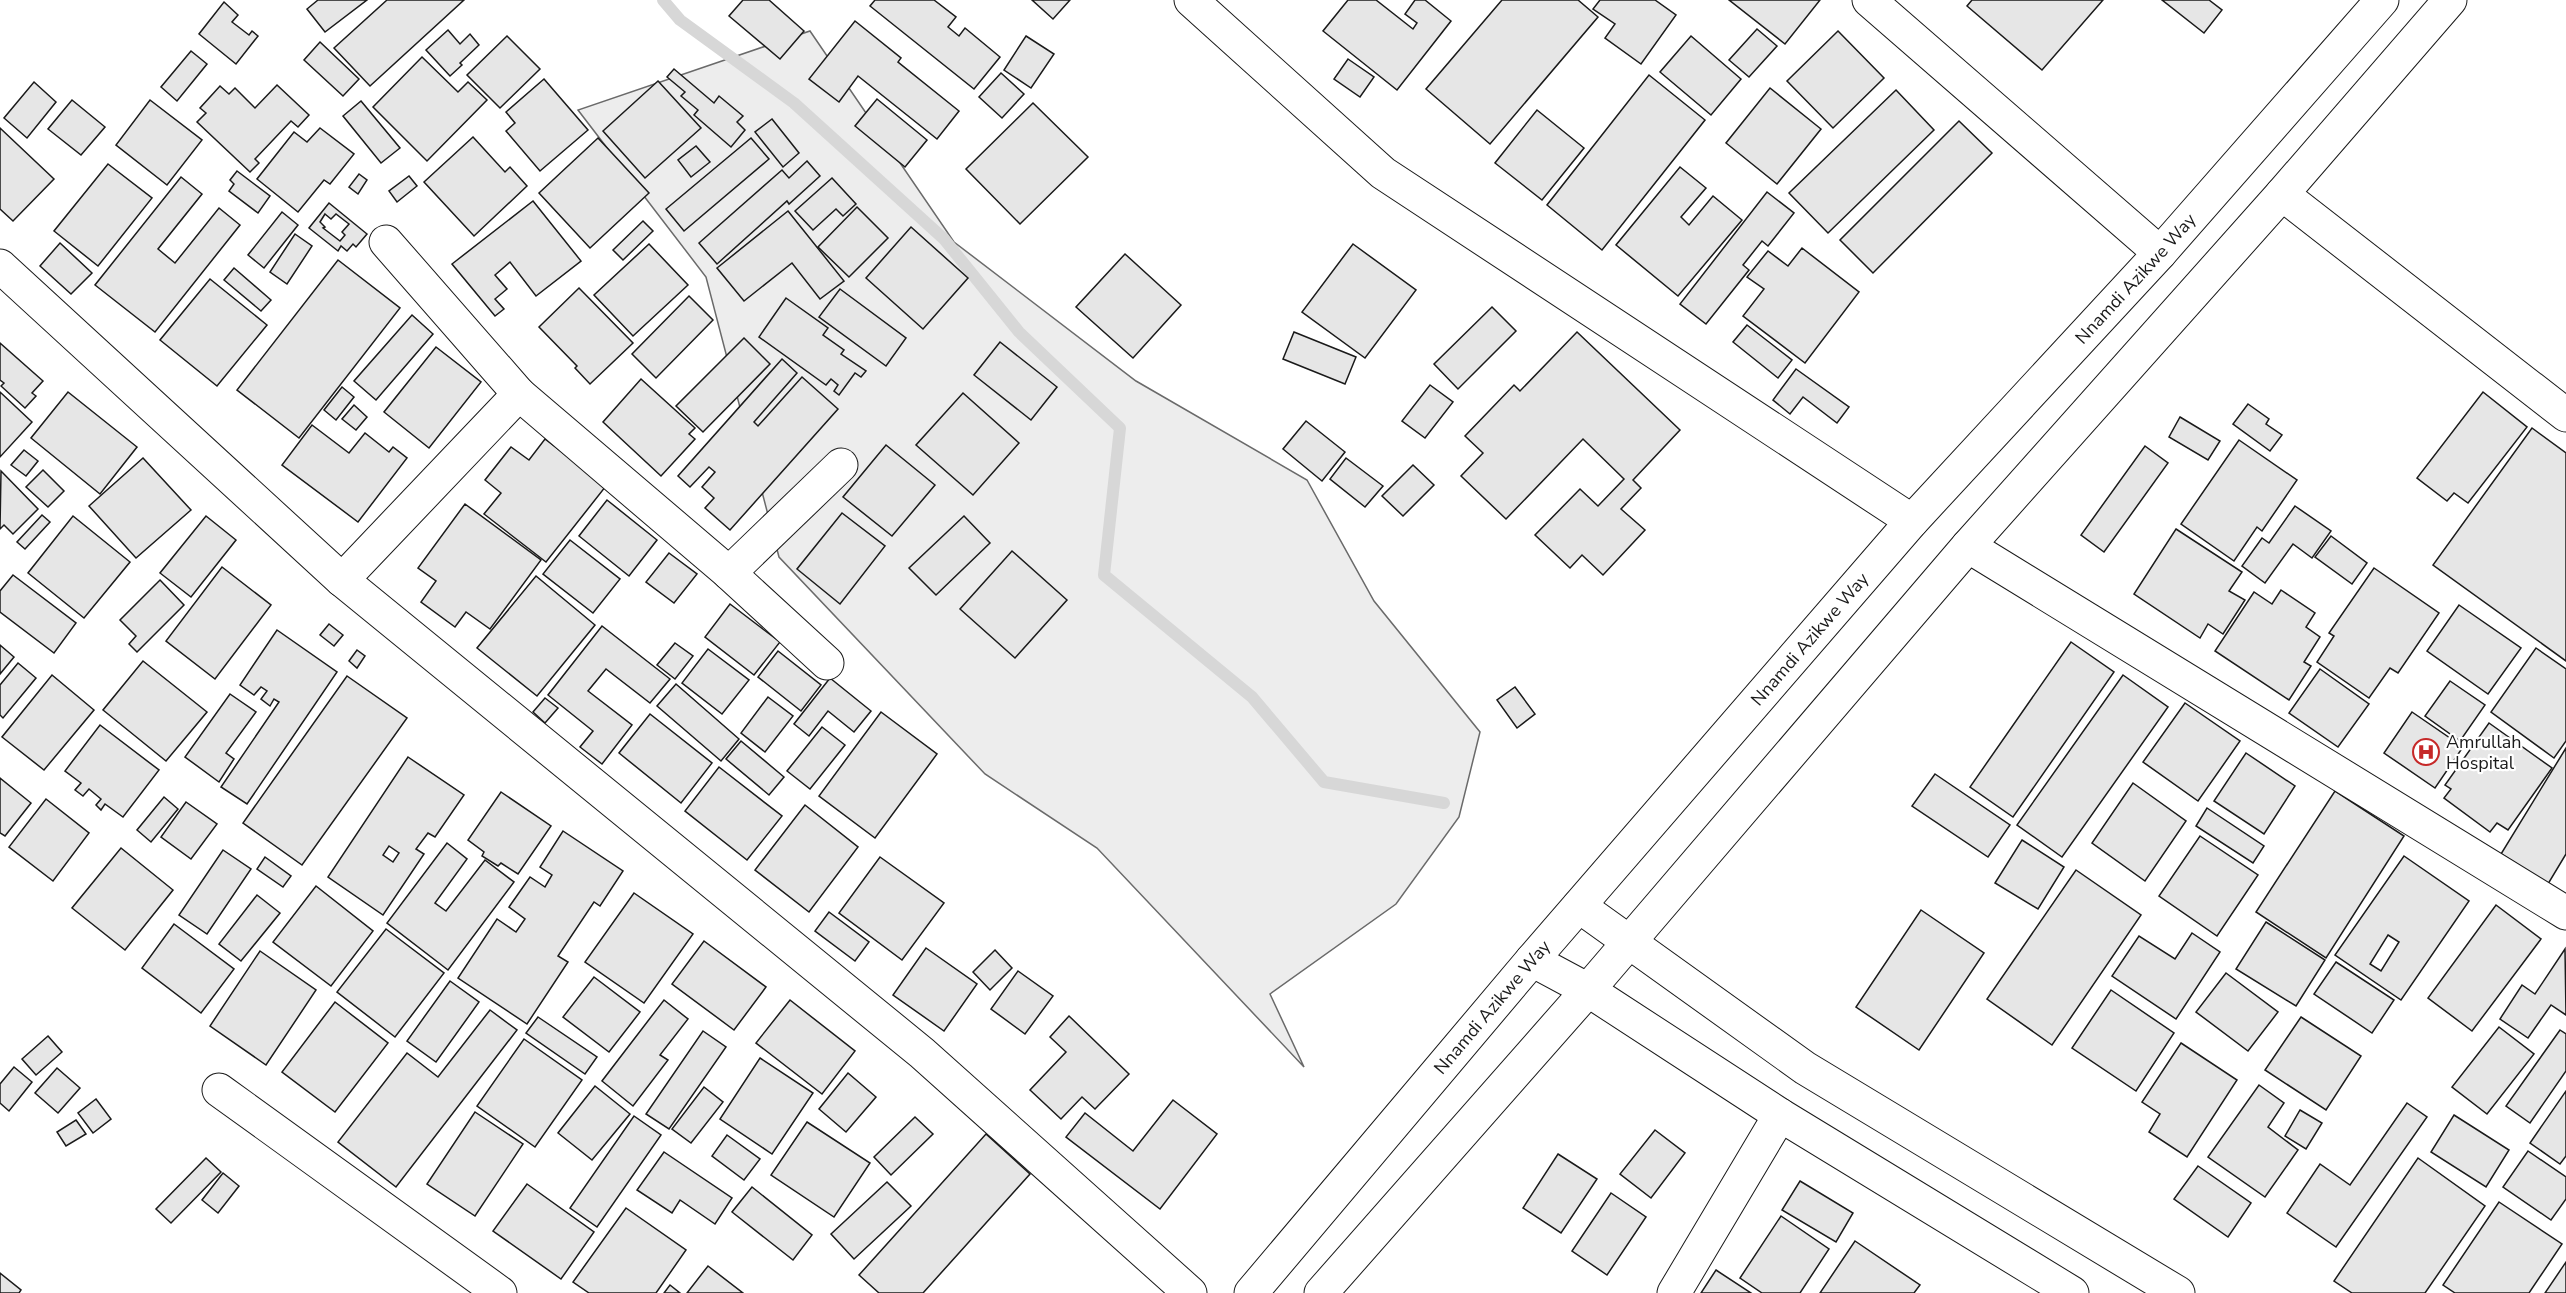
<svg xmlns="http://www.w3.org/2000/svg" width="2566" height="1293" font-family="'Nunito Sans',sans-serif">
	<rect width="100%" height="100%" fill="#fff"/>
	<!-- built -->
	<polygon fill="#ededed" stroke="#6a6a6a" stroke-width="1.5" points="810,31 954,242 1136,381 1307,480 1374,601 1480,732 1459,817 1396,904 1270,994 1304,1067 1097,848 985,774 779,557 706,277 578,110"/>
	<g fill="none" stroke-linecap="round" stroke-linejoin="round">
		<!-- stream -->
		<polyline stroke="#d7d7d7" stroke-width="12" points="663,0 680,20 794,103 944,239 1019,332 1120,428 1104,575 1252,697 1324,782 1444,803"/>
	</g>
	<!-- building -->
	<g fill="#e6e6e6" stroke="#1a1a1a" stroke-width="1.5" fill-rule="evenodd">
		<polygon points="318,0 367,0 325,32 307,9"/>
		<polygon points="387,0 464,0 370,86 334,48"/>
		<polygon points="743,0 769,0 804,31 780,59 729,16"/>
		<polygon points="875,0 934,0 956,17 948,27 959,36 965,28 1000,57 974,89 870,6"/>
		<polygon points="1032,0 1070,0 1053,19"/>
		<polygon points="1348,0 1376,0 1413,29 1417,23 1405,14 1415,0 1425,0 1451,21 1397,90 1323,31"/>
		<polygon points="1502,0 1578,0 1598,17 1490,144 1426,89"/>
		<polygon points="1600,0 1655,0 1676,15 1641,64 1605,38 1615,24 1593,9"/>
		<polygon points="1729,0 1820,0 1785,44"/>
		<polygon points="1972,0 2103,0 2042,70 1967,6"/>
		<polygon points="2162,0 2209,0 2222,10 2204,33"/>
		<polygon points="224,2 238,15 232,22 249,35 252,31 258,36 236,64 199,34"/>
		<polygon points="855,21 901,58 898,62 959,111 937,139 858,76 839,102 809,79"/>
		<polygon points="1757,29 1777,46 1749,77 1729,60"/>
		<polygon points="448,30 460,44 470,34 479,45 460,63 462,65 450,76 426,50"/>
		<polygon points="1838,31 1884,78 1833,128 1787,81"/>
		<polygon points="507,36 540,69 500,108 467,75"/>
		<polygon points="1026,36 1054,54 1031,88 1004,70"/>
		<polygon points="1691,36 1741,79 1711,115 1660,72"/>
		<polygon points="320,42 359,79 343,96 304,60"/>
		<polygon points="191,51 207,64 177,101 161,87"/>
		<polygon points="422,57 458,92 468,82 487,100 427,161 373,107"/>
		<polygon points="1348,59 1374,77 1360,97 1334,79"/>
		<polygon points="674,69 714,103 719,96 743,116 737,122 745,130 731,147 694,115 698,110 681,96 685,92 667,77"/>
		<polygon points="1001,73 1024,94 1002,118 979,97"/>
		<polygon points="1649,75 1705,120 1602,250 1547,205"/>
		<polygon points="544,79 588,130 540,171 506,131 515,123 506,112"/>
		<polygon points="658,81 701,128 645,178 603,131"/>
		<polygon points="34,82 56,102 27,138 4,118"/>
		<polygon points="277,85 309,115 298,127 291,121 255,159 259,163 250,172 197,122 206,113 200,108 220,86 229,94 235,88 255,108"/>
		<polygon points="1770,88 1821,129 1777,184 1726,143"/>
		<polygon points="1896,90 1934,130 1828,233 1789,193"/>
		<polygon points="877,99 927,140 905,167 855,126"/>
		<polygon points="72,100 105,127 81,155 48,129"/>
		<polygon points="150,100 202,140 167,185 116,145"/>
		<polygon points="361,101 400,148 381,163 343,116"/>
		<polygon points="1033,103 1088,157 1020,224 966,169"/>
		<polygon points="1537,110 1584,148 1542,200 1495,163"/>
		<polygon points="772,119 799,153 783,167 755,132"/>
		<polygon points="1959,121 1992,153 1873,273 1840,240"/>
		<polygon points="0,128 54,179 13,221 0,209"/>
		<polygon points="320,128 354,154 330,184 324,180 298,212 257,179 294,132 307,142"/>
		<polygon points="473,137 505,172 510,167 527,186 474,236 424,182"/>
		<polygon points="598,138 649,193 590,248 539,193"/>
		<polygon points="751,138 769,159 684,231 666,209"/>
		<polygon points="696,146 710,162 691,177 678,160"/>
		<polygon points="807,161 820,176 789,204 787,201 717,264 699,243 782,170 789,178"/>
		<polygon points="108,164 152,198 98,266 54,231"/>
		<polygon points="1680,167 1706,188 1681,217 1689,225 1713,196 1742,220 1678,296 1616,245"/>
		<polygon points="237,171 270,196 258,213 229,191 234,184 230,180"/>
		<polygon points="359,174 367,180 358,194 349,187"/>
		<polygon points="409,176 417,186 397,202 389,191"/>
		<polygon points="181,177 202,194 158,249 175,263 219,208 240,225 155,332 95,285"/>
		<polygon points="832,178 856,204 843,216 836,209 813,230 795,211"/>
		<polygon points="1767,192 1794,213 1768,246 1762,241 1743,265 1749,270 1706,324 1680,304"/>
		<polygon points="533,201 581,261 536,296 510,262 495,275 507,289 495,299 504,309 495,316 452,264"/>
		<path d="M329,203L367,234L356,247L353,244L347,251L341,246L338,251L309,228ZM325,214L331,219L336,214L349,224L342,232L345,235L340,241L323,228L325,227L320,222Z"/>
		<polygon points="857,207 888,238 849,277 818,247"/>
		<polygon points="788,211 844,281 820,299 792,263 744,301 717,268"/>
		<polygon points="282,212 298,225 264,268 248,255"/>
		<polygon points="643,221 653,231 623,260 613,250"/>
		<polygon points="911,227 968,278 923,329 866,278"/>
		<polygon points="295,234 312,246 287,284 270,272"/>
		<polygon points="60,243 92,273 71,294 40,266"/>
		<polygon points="649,244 688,285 633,336 594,295"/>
		<polygon points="1353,244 1416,290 1365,358 1302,312"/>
		<polygon points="1802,248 1859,292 1805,363 1743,316 1764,289 1747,277 1768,251 1788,266"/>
		<polygon points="1125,254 1181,305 1133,358 1076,307"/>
		<polygon points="338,260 400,308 299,438 237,390"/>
		<polygon points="234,268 271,300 261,311 224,280"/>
		<polygon points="210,279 267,325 217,386 160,340"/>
		<polygon points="579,288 633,343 590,384 575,368 577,366 539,327"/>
		<polygon points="840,289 906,338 886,366 819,317"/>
		<polygon points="689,296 713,320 656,378 632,354"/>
		<polygon points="786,298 828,328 823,335 844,350 841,354 866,371 861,377 855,373 839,395 834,391 838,385 831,379 826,385 759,337"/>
		<polygon points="1492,307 1516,331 1458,389 1434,364"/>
		<polygon points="412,315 433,334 376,400 354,381"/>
		<polygon points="1747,325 1792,360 1778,378 1733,342"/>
		<polygon points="1294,332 1356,357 1345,384 1283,359"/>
		<polygon points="1577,332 1680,430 1633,480 1641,488 1621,509 1645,530 1603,575 1582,555 1570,568 1535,535 1580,489 1598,506 1624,479 1583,439 1506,519 1461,476 1483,453 1465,436 1514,385 1520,391"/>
		<polygon points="744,338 770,364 703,432 676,406"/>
		<polygon points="1000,342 1057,387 1031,420 974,375"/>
		<polygon points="0,343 43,381 32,393 36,396 25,408 1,386 4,383 0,380"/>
		<polygon points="436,347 481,382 429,448 384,412"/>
		<polygon points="782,359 797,373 754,422 758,426 802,377 838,409 730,530 705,508 714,498 702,487 715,472 709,467 690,487 678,476"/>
		<polygon points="1796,369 1849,407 1837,423 1803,397 1790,414 1773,400"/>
		<polygon points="641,379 695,428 689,434 695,439 661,476 603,422"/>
		<polygon points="1430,385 1453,402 1425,438 1402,421"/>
		<polygon points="342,387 354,397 336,420 324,410"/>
		<polygon points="0,392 32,422 0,457"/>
		<polygon points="68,392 137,447 100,494 31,438"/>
		<polygon points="2483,392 2527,427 2468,503 2454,493 2447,501 2417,478"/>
		<polygon points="963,393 1019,443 973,495 916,445"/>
		<polygon points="2248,404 2269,419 2266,424 2282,435 2270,451 2233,424"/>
		<polygon points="354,405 367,417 356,430 342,419"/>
		<polygon points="2180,417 2220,441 2208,460 2169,437"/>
		<polygon points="1306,421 1345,452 1322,481 1283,449"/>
		<polygon points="312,425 349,453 365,433 389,452 393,447 407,458 358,522 282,465"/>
		<polygon points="2532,428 2566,453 2566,661 2433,565"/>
		<polygon points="545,439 606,486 546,562 484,514 501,493 485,480 511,447 529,460"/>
		<polygon points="2239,440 2297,480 2262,531 2257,527 2234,561 2181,524"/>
		<polygon points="886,445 935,485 892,536 843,497"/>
		<polygon points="2145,446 2168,463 2104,552 2081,535"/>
		<polygon points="24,450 38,461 26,476 11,465"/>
		<polygon points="143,458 191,510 136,558 89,506"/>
		<polygon points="1346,458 1383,486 1365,507 1330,479"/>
		<polygon points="1413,465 1434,485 1403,516 1382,496"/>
		<polygon points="43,470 64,491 48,507 26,487"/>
		<polygon points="1,471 38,509 13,534 4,525 0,529"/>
		<polygon points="607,500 657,540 629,576 579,536"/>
		<polygon points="465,504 541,560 490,629 466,612 455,627 421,602 436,581 418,568"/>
		<polygon points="2295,506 2331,531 2312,558 2293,544 2265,583 2242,566 2262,538 2269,543"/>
		<polygon points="842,513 885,546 840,604 797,569"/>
		<polygon points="42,515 50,522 25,549 17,542"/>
		<polygon points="73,516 130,562 84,618 28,573"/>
		<polygon points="206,516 236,540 191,597 160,573"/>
		<polygon points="964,516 990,543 936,595 909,568"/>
		<polygon points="2176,529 2242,572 2229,591 2245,600 2223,634 2208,624 2200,638 2134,594"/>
		<polygon points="2331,536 2367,563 2352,584 2315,557"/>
		<polygon points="570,540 620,579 593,613 543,574"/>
		<polygon points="1012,551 1067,600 1015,658 960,609"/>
		<polygon points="669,553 697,574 674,603 646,582"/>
		<polygon points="222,567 271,605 215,679 166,641"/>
		<polygon points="2374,568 2439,613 2398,673 2390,668 2369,698 2317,662 2334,636 2329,633"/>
		<polygon points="13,575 76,623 54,653 0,612 0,591"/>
		<polygon points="536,576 595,625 537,696 477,648"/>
		<polygon points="160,580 184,605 137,652 129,644 136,636 120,620"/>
		<polygon points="2281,590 2315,613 2306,627 2320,637 2304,662 2311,666 2289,700 2215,651 2254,592 2272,604"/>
		<polygon points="730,604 780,642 754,675 705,637"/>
		<polygon points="2459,605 2521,648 2488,694 2427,651"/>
		<polygon points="329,624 343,635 334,646 320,635"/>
		<polygon points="602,626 670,679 650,703 606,669 588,691 632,725 602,764 580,747 593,731 548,695"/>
		<polygon points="277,630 337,672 247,804 221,787 279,702 274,699 270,706 261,699 267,691 261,687 254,695 240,685"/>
		<polygon points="2071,642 2114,672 2013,817 1970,787"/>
		<polygon points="675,643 693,656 675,679 657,665"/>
		<polygon points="0,645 14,657 0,674"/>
		<polygon points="2536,648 2566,669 2566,741 2554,758 2491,712"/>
		<polygon points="708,649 749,680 722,714 682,683"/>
		<polygon points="357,650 365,656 357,668 349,661"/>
		<polygon points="778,651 821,685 801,711 758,677"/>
		<polygon points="143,661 207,712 166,761 103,710"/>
		<polygon points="18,663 36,678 3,718 0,715 0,685"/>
		<polygon points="2320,669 2369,704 2338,747 2289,713"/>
		<polygon points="52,675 94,710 44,770 2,737"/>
		<polygon points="2123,675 2168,707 2062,857 2017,825"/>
		<polygon points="347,676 407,718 302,865 243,823"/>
		<polygon points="830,678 871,711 854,732 828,711 809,736 794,724"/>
		<polygon points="2450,681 2485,705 2460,741 2425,716"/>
		<polygon points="676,684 739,739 721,761 657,706"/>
		<polygon points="1515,687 1535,714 1517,728 1497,700"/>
		<polygon points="230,694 256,712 226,753 234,759 219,782 185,757"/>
		<polygon points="768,697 793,716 765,752 741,733"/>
		<polygon points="545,698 558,708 545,723 533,712"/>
		<polygon points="2185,703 2240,741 2198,801 2143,762"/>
		<polygon points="881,712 937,754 875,838 819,796"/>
		<polygon points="2412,712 2463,747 2435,788 2384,753"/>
		<polygon points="650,714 712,763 681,803 619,753"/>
		<polygon points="2489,723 2552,768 2508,830 2497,823 2490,832 2444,798 2451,789 2445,785"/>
		<polygon points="100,725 159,770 123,817 105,804 101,810 96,805 101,799 89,789 83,796 75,790 81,783 65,771"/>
		<polygon points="822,727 845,745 810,789 787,771"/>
		<polygon points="741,741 784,777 769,795 726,759"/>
		<polygon points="2566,748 2566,854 2548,884 2501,854"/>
		<polygon points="2246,753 2295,786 2264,834 2214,801"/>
		<path d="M408,757L464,795L435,837L428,833L416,849L424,854L383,915L328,877ZM389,846L399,853L393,862L383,855Z"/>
		<polygon points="719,767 782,816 747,860 685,811"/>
		<polygon points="1935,774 2010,825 1988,857 1912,806"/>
		<polygon points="0,778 31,803 5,836 0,833"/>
		<polygon points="2133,783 2186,821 2145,881 2092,843"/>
		<polygon points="2335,791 2404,836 2326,958 2256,912"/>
		<polygon points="501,792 551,826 518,874 501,863 498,866 482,856 484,852 468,840"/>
		<polygon points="164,797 178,809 151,842 137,830"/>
		<polygon points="46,799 89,833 53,881 9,847"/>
		<polygon points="186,802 217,824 191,859 161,837"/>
		<polygon points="805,805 858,847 809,912 755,870"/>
		<polygon points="2207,808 2264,846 2253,863 2196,826"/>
		<polygon points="563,831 623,871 600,906 594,902 558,956 568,962 527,1024 458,978 497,919 516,932 525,919 509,907 530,877 545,887 552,875 540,867"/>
		<polygon points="2200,836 2258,875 2217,936 2159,896"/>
		<polygon points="2022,840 2064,867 2038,909 1995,883"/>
		<polygon points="447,843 467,859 435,903 446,911 485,860 514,882 448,970 387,923"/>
		<polygon points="121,848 173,890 125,950 72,908"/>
		<polygon points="223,850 251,869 207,934 179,915"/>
		<path d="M2404,856L2469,901L2401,1000L2335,955ZM2388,935L2399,942L2381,971L2370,964Z"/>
		<polygon points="265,857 291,876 283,887 257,869"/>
		<polygon points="880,857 944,903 902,960 839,913"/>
		<polygon points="2076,870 2141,915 2052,1045 1987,999"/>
		<polygon points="316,886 373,931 331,986 273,942"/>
		<polygon points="634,893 693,934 644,1003 585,962"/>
		<polygon points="257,895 280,913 241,961 219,944"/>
		<polygon points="2496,905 2541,939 2472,1031 2428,998"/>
		<polygon points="1921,910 1984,953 1919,1050 1856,1007"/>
		<polygon points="829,912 869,942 855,961 815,931"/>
		<polygon points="2266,922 2325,960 2296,1006 2236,969"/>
		<polygon points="174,924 234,969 201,1013 142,968"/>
		<polygon points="386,929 444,973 395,1037 337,992"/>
		<polygon points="2192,933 2220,952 2176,1019 2112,976 2139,936 2175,959"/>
		<polygon points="704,941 766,987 734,1030 672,984"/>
		<polygon points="926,948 977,984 944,1031 893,995"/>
		<polygon points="2565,949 2566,1015 2551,1005 2528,1038 2500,1019 2522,985 2535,994"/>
		<polygon points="995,950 1012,968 990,990 973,972"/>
		<polygon points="260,951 316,990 266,1065 210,1026"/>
		<polygon points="2336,962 2394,1000 2372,1033 2314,994"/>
		<polygon points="1018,971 1053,996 1025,1034 991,1009"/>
		<polygon points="2226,973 2278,1012 2248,1051 2196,1012"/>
		<polygon points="594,977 640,1012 609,1052 563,1017"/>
		<polygon points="450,981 479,1002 436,1062 407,1041"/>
		<polygon points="2111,990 2174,1033 2136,1091 2072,1048"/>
		<polygon points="664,1000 688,1019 660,1055 668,1060 633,1106 602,1081"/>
		<polygon points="790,1000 855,1051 822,1094 756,1043"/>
		<polygon points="335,1002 388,1043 335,1112 282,1072"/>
		<polygon points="490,1010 517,1030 396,1187 338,1142 407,1053 438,1077"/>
		<polygon points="1069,1016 1129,1074 1095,1109 1082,1097 1061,1119 1030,1090 1066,1052 1050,1037"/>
		<polygon points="538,1017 597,1057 585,1074 526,1033"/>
		<polygon points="2301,1017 2361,1056 2326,1110 2265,1070"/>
		<polygon points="2499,1027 2534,1054 2487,1114 2452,1087"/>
		<polygon points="2560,1030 2566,1034 2566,1071 2530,1123 2506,1106"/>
		<polygon points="703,1031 726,1047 669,1129 646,1114"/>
		<polygon points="48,1036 62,1052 36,1075 22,1059"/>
		<polygon points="524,1039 582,1080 535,1147 477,1106"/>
		<polygon points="2181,1043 2237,1080 2187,1157 2149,1132 2160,1114 2142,1102"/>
		<polygon points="760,1058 813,1093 772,1154 720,1119"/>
		<polygon points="14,1067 32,1082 9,1111 0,1103 0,1084"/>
		<polygon points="57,1068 80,1088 58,1113 35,1093"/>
		<polygon points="848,1073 876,1097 846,1132 819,1109"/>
		<polygon points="2259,1085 2284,1103 2268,1127 2298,1150 2265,1197 2208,1157"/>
		<polygon points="595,1086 630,1114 592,1160 558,1133"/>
		<polygon points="704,1087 723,1102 691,1143 672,1129"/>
		<polygon points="2566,1091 2566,1156 2560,1164 2530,1143"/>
		<polygon points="96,1099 111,1119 93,1133 78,1113"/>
		<polygon points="1173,1100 1217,1134 1160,1209 1066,1137 1085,1113 1133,1151"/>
		<polygon points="2407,1103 2427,1117 2336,1247 2287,1213 2320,1164 2350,1185"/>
		<polygon points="2300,1110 2322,1123 2306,1149 2285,1136"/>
		<polygon points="475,1112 523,1144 475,1216 427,1184"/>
		<polygon points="2454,1115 2509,1150 2486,1187 2431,1152"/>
		<polygon points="634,1116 661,1135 597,1227 570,1208"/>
		<polygon points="915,1117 933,1134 891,1175 874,1157"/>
		<polygon points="76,1120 86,1134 66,1146 57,1132"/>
		<polygon points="807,1122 870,1163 834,1217 771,1175"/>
		<polygon points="1655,1130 1685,1153 1651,1198 1620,1174"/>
		<polygon points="986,1134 1030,1174 923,1293 879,1293 859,1275"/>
		<polygon points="727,1135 760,1159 744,1180 712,1156"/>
		<polygon points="2528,1151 2566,1177 2566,1199 2551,1220 2503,1187"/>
		<polygon points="664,1152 732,1198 715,1224 680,1200 672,1213 637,1190"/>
		<polygon points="1558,1154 1597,1179 1561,1233 1523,1208"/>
		<polygon points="206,1158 221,1172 171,1223 156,1209"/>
		<polygon points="2418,1158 2485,1206 2425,1293 2352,1293 2334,1281"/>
		<polygon points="2198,1166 2251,1203 2228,1237 2174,1199"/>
		<polygon points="223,1173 239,1186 218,1213 202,1200"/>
		<polygon points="1800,1181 1853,1213 1836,1242 1782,1210"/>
		<polygon points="887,1182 911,1206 854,1259 831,1234"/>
		<polygon points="527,1184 594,1232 561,1279 493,1231"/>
		<polygon points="752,1187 812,1235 793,1260 732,1212"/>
		<polygon points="1611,1193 1646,1217 1607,1275 1572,1251"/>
		<polygon points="2499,1202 2562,1244 2529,1293 2455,1293 2443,1285"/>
		<polygon points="626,1208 686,1250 656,1293 589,1293 573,1282"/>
		<polygon points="1781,1216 1829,1249 1800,1293 1762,1293 1740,1278"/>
		<polygon points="1855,1241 1920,1285 1914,1293 1820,1293"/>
		<polygon points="2566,1262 2566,1293 2545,1293"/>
		<polygon points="708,1266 743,1293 687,1293"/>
		<polygon points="1716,1270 1751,1293 1701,1293"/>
		<polygon points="0,1273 21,1290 19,1293 0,1293"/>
		<polygon points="670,1285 680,1293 664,1293"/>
	</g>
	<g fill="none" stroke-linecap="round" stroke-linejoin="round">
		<defs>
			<g id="minor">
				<polyline points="1191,0 1383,173 1912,521"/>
				<polyline points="1869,0 2160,253"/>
				<polyline points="2282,194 2566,415"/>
				<polyline points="386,242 519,394 729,573 827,663"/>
				<polyline points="0,266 342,580 922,1053 1190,1293"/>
				<polyline points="1968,546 2566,913"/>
				<polyline points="729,573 841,465"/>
				<polyline points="342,580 519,394"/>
				<polyline points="219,1090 500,1293"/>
				<polyline points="1674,1293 1780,1115"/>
			</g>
			<g id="tertiary">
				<polyline points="1579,906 1805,1068 2178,1293"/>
				<polyline points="1532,960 1588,990 1780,1115 2072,1293"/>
			</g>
			<g id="trunk">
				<path id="s1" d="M1251,1293L1532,960L1912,521L2160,253L2382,0"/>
				<polyline points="1321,1293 1588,990 1968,546 2282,194 2450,0"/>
			</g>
		</defs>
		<!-- minor casing -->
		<use href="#minor" stroke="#1a1a1a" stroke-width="35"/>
		<!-- tertiary casing -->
		<use href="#tertiary" stroke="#1a1a1a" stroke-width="35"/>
		<!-- trunk casing -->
		<use href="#trunk" stroke="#1a1a1a" stroke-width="35"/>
		<!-- minor -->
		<use href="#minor" stroke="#fff" stroke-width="33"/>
		<!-- tertiary -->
		<use href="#tertiary" stroke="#fff" stroke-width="33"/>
		<!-- trunk -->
		<use href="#trunk" stroke="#fff" stroke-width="33"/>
	</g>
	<!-- icons -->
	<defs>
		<symbol id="hospital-ring" viewBox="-11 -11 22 22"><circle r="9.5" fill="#fff" stroke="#c62828" stroke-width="1.5"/><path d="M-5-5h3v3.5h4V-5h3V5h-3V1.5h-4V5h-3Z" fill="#c62828"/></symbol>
	</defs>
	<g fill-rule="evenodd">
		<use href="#hospital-ring" x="2411" y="737" width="30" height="30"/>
	</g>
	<g text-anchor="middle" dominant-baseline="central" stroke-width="4.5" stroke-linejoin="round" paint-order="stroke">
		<!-- street labels -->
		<g font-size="18" fill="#1a1a1a" stroke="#fff">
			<text stroke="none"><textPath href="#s1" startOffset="1346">Nnamdi Azikwe Way</textPath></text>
			<text stroke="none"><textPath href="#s1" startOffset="860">Nnamdi Azikwe Way</textPath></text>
			<text stroke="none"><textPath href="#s1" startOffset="374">Nnamdi Azikwe Way</textPath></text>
		</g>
		<!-- poi labels -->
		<g font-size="18" fill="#1a1a1a" stroke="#fff" text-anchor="start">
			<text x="2446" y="742">Amrullah<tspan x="2446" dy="21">Hospital</tspan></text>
		</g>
	</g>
</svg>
